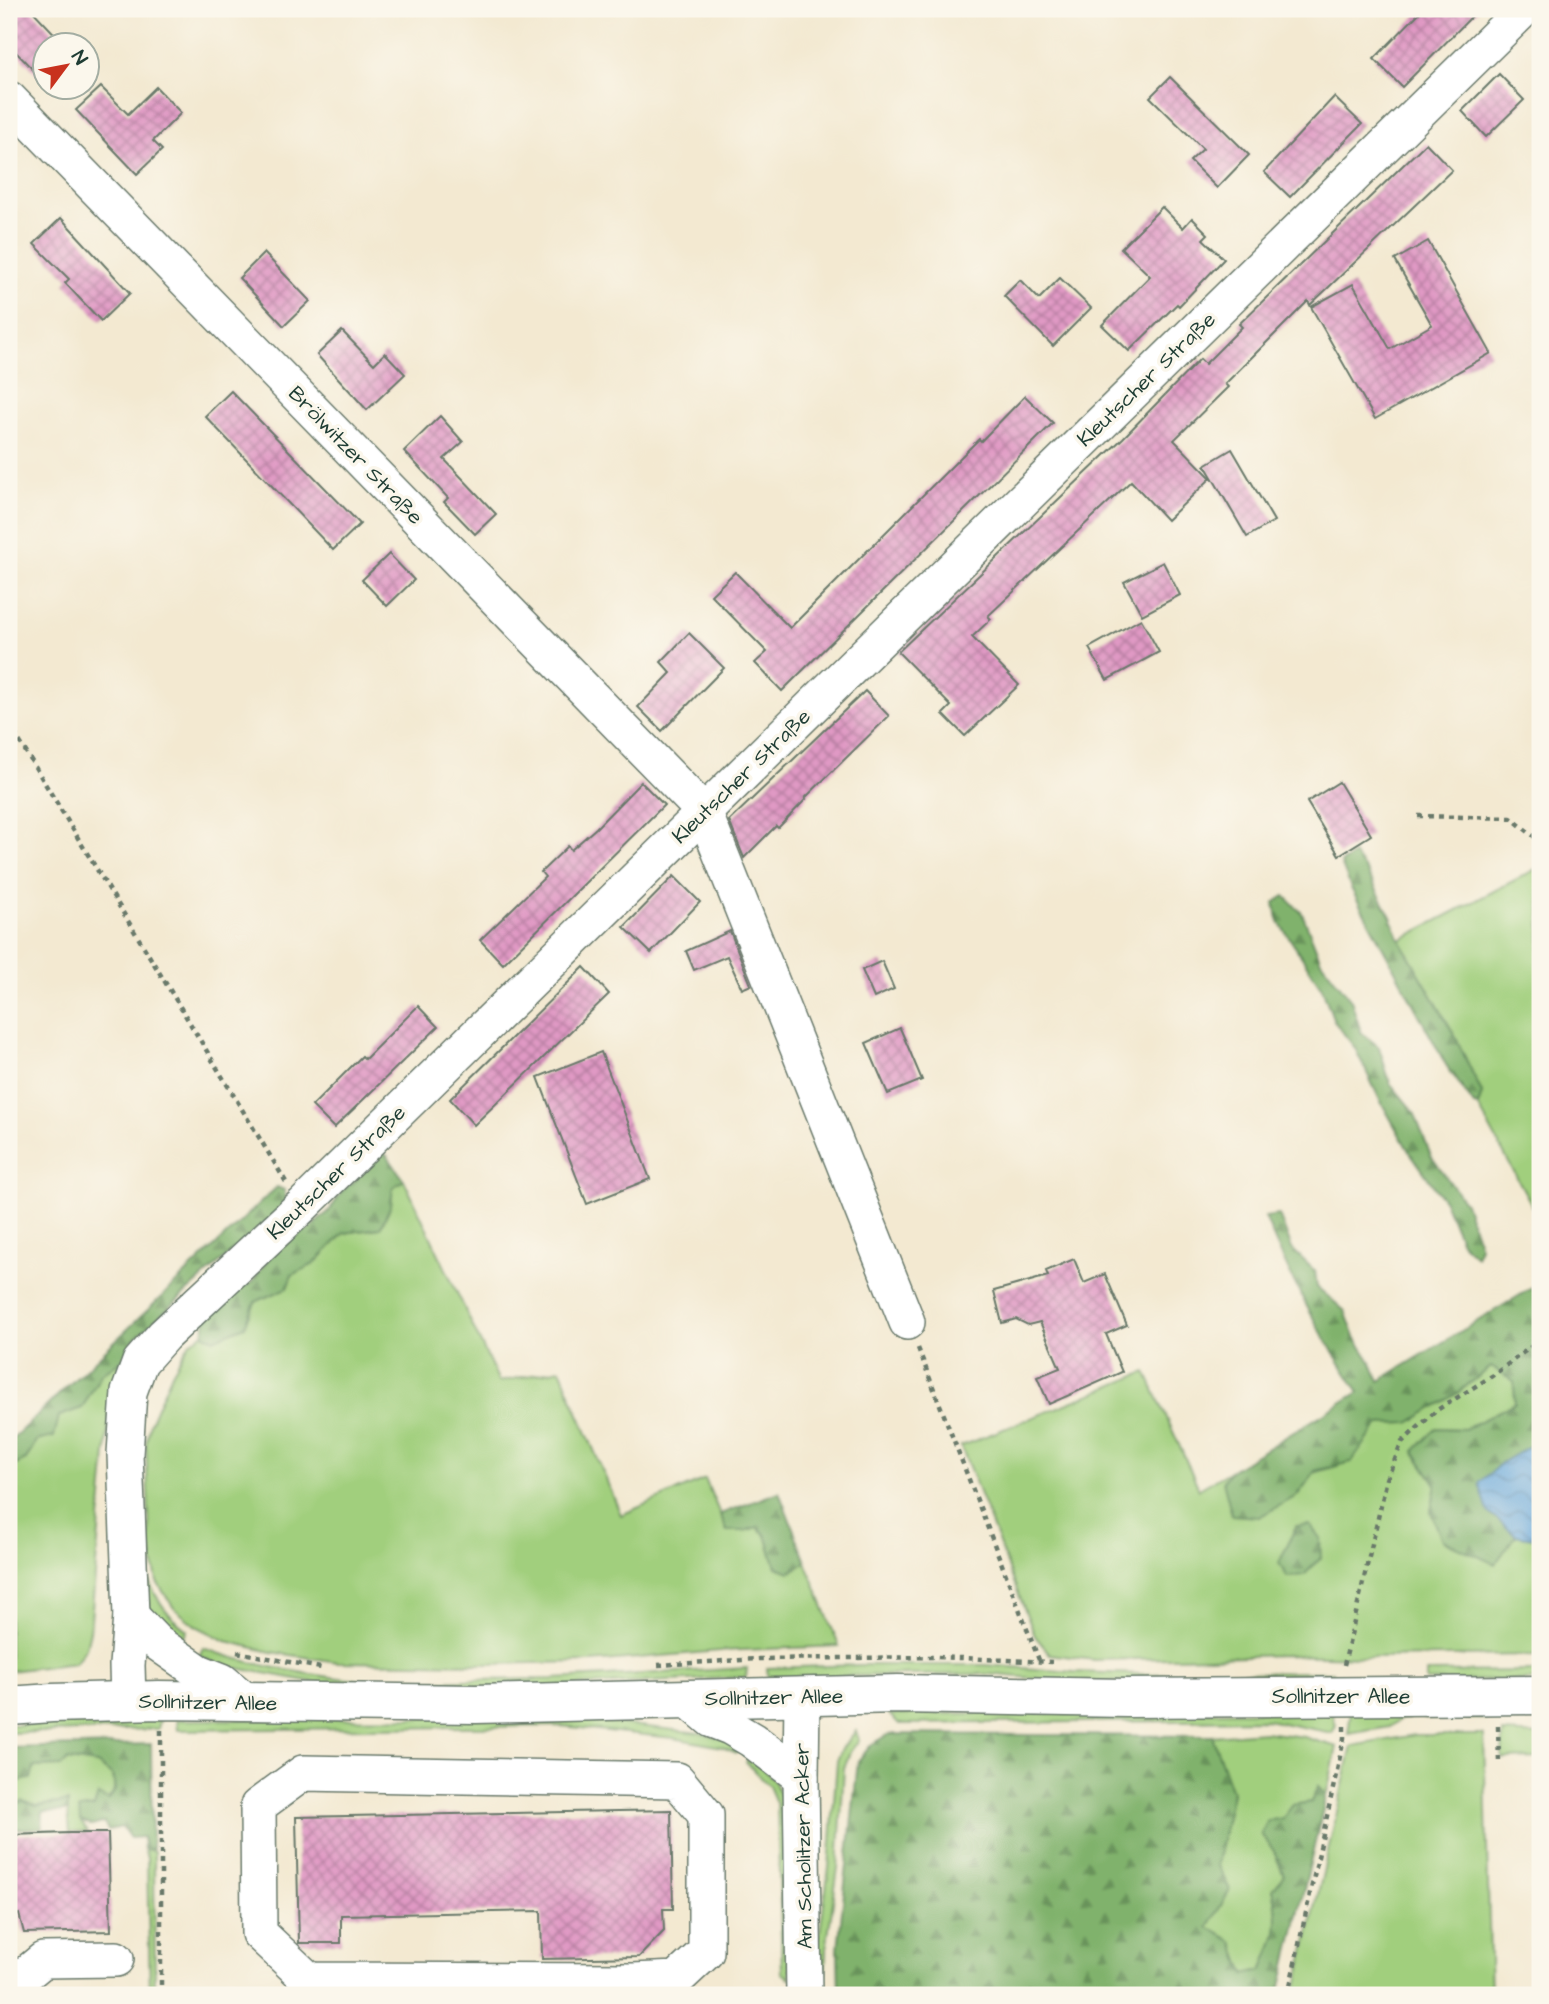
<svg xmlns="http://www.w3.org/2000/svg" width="1549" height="2004" viewBox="0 0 1549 2004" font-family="'Architects Daughter',sans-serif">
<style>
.grass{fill:#a1cf7d;stroke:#608658;stroke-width:2}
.forest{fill:url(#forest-firs);stroke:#507850;stroke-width:2}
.water{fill:url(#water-waves);stroke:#437287;stroke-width:2}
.building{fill:url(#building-cross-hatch)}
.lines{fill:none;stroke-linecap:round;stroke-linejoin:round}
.minor-casing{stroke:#69796b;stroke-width:38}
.major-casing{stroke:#69796b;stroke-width:41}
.path{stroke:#69796b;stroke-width:4.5;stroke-dasharray:5 5;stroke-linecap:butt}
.minor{stroke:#fff;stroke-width:35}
.major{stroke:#fff;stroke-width:38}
.labels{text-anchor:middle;stroke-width:7;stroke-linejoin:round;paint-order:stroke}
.street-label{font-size:21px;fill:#1f3d34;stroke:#fbf7ec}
</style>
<defs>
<pattern id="forest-firs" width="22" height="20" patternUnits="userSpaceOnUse" patternTransform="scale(1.75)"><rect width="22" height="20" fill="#80b26c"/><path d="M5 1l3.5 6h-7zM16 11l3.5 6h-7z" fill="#68925a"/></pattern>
<pattern id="water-waves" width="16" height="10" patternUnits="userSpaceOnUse" patternTransform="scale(1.75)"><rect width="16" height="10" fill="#67a7da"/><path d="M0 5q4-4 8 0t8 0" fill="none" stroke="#5489b2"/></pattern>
<pattern id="building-cross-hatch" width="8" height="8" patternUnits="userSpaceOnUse" patternTransform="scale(1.75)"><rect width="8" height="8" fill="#e099c4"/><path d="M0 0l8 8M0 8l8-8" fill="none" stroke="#b57ea0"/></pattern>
</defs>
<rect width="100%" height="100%" fill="#fbf7ec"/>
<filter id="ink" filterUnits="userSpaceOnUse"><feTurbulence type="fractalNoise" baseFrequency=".0143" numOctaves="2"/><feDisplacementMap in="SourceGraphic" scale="14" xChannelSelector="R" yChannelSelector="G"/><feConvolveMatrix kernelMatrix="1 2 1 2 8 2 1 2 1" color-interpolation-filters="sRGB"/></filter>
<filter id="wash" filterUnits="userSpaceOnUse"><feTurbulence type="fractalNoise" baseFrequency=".00686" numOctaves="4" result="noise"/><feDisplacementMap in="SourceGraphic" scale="28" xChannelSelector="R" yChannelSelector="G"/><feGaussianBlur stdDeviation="1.57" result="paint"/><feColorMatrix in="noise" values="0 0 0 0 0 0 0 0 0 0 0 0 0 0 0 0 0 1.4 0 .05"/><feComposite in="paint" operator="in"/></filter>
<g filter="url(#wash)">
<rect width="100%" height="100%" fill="#f3e9d1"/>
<!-- grass -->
<g class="grass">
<polygon points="1540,867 1540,1220 1478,1106 1482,1093 1454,1034 1400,940"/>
<polygon points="404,1180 499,1382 560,1369 621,1515 705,1479 727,1531 744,1531 757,1527 766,1535 776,1567 790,1572 806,1562 839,1646 720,1651 591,1662 481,1664 338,1662 271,1652 226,1641 196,1626 174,1608 157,1582 150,1544 146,1444 150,1423 172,1373 190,1342 203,1334 214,1339 255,1302 287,1288 292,1275 314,1264 344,1233 380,1228 391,1205 393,1187"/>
<polygon points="123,1359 116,1376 111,1398 90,1631 86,1648 75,1663 9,1671 9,1468 26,1460 36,1441 59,1416 82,1408 101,1374"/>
<polygon points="1491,1367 1514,1381 1515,1403 1465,1429 1436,1428 1414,1452 1436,1484 1431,1512 1495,1563 1516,1535 1540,1539 1540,1655 1363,1657 1287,1655 1094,1660 1050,1654 1035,1636 961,1446 1146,1372 1199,1489 1230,1471 1223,1481 1297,1496 1314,1473 1351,1462 1379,1424 1409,1423 1456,1394"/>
<path d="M 147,1578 C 157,1599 167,1616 187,1630 L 179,1645 C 160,1629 137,1604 147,1578 Z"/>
<path d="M 203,1648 C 252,1666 318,1677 370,1681 L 553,1679 L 747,1668 L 746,1677 L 553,1687 L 345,1688 L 220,1665 L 199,1656 Z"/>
<polygon points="860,1665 985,1665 1074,1672 1141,1674 1333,1672 1335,1681 1078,1682 986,1674 768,1677 767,1668"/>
<polygon points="1540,1671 1540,1680 1426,1681 1426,1672"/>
<polygon points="1409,1710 1408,1719 1400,1719 1390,1727 1348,1734 1351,1711"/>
<polygon points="1426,1710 1540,1710 1540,1719 1425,1719"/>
<polygon points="1332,1711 1336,1726 1332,1733 1267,1720 898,1724 889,1714"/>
<polygon points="561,1717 700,1733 723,1739 742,1747 737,1753 722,1747 673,1738 561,1726 178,1730 177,1720"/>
<polygon points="160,1720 158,1729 9,1733 9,1725"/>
<polygon points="856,1731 859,1740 850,1752 844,1768 838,1868 826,1950 825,1974 817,1974 817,1953 829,1868 837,1761 842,1748"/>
<path d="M 1264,1732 L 1304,1737 L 1337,1747 L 1326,1796 L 1318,1786 L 1311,1802 L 1293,1805 L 1282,1819 L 1261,1834 L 1274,1851 L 1284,1875 L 1273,1889 C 1281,1925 1278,1937 1262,1970 L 1245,1974 L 1233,1942 L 1208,1927 L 1230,1890 L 1217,1865 L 1232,1792 L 1212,1736 Z"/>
<polygon points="1503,1733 1540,1735 1540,1758 1502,1759"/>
<polygon points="1415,1735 1484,1735 1491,1995 1295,1995 1352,1746"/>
<polygon points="751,1755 775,1782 783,1803 787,1832 790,1978 782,1973 777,1805 769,1786 746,1762"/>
<path d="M 68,1760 L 97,1764 L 113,1776 C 117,1800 110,1796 93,1808 C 88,1811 84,1817 80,1821 L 88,1832 L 70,1833 L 67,1802 L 36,1806 L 23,1801 L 13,1805 L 9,1800 L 9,1774 L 20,1781 L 33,1767 L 61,1766 Z"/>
<polygon points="144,1849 154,1851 155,1995 150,1995 147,1858"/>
</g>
<!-- forest -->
<g class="forest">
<polygon points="1354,855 1367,872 1391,917 1400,940 1454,1034 1482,1093 1478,1106 1474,1105 1446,1065 1351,888 1341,863"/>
<polygon points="1285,896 1302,913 1321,961 1351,1000 1361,1032 1379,1047 1390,1083 1414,1112 1431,1156 1465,1203 1480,1247 1476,1256 1461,1242 1444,1201 1407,1148 1380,1100 1355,1048 1334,1021 1322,988 1279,922 1274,903"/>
<polygon points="378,1148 388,1157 404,1180 393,1187 391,1205 380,1228 344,1233 314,1264 292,1275 287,1288 255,1302 245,1326 214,1339 203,1334 207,1314 228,1293 252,1283 269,1258 289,1239 308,1230 330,1210 342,1191 358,1178 358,1162"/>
<polygon points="277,1187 284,1190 287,1203 133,1340 123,1359 101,1374 82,1408 59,1416 54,1437 36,1441 26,1460 9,1468 9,1442"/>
<path d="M 1279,1215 L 1292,1249 L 1315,1271 L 1317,1287 L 1345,1311 L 1355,1337 L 1372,1363 L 1379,1381 L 1540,1283 L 1540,1440 L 1501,1463 L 1488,1512 L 1516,1535 L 1495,1564 L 1442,1540 L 1431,1512 L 1436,1484 L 1414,1451 L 1436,1428 L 1465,1429 L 1515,1403 L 1514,1381 L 1491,1367 L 1456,1394 L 1409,1423 L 1379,1424 L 1351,1462 L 1315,1471 L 1297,1496 L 1259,1517 L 1232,1515 L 1223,1481 L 1230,1471 L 1359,1392 C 1322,1338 1290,1279 1265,1217 Z"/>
<polygon points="779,1492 806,1562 790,1572 776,1567 766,1535 757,1527 744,1531 727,1531 720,1514"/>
<polygon points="1310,1525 1320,1538 1321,1558 1304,1575 1287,1577 1279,1563 1296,1526"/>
<path d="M 890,1734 L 1212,1736 L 1232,1792 L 1217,1864 L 1230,1890 L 1208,1927 L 1233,1942 L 1245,1974 L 1262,1970 C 1277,1938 1281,1924 1273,1889 L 1284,1875 L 1274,1851 L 1261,1834 L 1268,1820 L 1282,1819 L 1293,1805 L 1311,1802 L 1318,1786 L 1326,1796 L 1279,1995 L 839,1995 L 838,1949 L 858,1761 L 871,1745 Z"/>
<polygon points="151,1744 152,1849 144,1849 143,1837 130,1838 122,1827 108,1830 104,1822 93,1826 80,1821 79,1809 94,1807 98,1795 109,1800 115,1790 113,1776 97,1764 68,1760 61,1766 34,1767 31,1779 20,1781 9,1774 9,1748"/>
<polygon points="9,1800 13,1805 23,1801 36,1806 68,1802 68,1811 43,1812 42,1828 11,1829 9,1828"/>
</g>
<!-- water -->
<polygon class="water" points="1540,1440 1540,1539 1516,1535 1488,1512 1479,1483 1501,1463"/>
<g id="blocks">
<!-- building -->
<g class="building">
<polygon points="9,9 31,9 66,46 46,46 46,83 9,45"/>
<polygon points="1423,9 1479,9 1402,87 1374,59"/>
<polygon points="1499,74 1524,100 1486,137 1462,111"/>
<polygon points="1170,77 1249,155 1217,188 1190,161 1203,149 1150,97"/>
<polygon points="101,87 128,114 156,87 181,113 153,141 162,150 137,174 76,110"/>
<polygon points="1334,97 1362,124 1290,197 1264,172"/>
<polygon points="1426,143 1452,170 1310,305 1308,301 1225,384 1228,387 1174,440 1211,478 1167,520 1131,481 988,616 991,619 972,637 1019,685 965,736 943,714 951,706 898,652 1123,438 1200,359 1205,364 1242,327 1239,324"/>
<polygon points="1162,207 1183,228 1192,218 1208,234 1203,239 1224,259 1179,306 1177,304 1129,351 1102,325 1150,276 1121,248"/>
<polygon points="61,218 130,293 101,321 65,283 69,279 34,244"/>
<polygon points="1428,241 1491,353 1375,419 1311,307 1353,284 1390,349 1432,325 1395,260"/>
<polygon points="264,253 310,301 284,326 239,278"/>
<polygon points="1060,278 1091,308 1053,346 1004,296 1020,280 1039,299"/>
<polygon points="342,331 374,364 385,353 405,374 367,410 317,355"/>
<polygon points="231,391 360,524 333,550 205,416"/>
<polygon points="1025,396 1053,423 782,691 755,663 767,652 711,595 735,572 790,628 979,439 981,441"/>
<polygon points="440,416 463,442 444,459 496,514 475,534 444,502 448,498 404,451"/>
<polygon points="1232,449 1274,521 1247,537 1205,465"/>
<polygon points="389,554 414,580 387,606 362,580"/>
<polygon points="1163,562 1180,595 1142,615 1124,582"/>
<polygon points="1141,619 1159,652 1107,680 1089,648"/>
<polygon points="689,633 724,668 662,731 638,707 671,673 661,662"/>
<polygon points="865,691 889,716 805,798 806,799 778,828 776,826 744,858 729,821"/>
<polygon points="641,782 664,805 503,964 480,940 545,877 541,872 568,846 571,850 596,828"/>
<polygon points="1339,782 1371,835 1339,855 1307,802"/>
<polygon points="674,876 700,902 651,953 624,927"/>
<polygon points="730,931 751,985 742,989 727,956 694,970 686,951"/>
<polygon points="882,961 894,989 874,998 862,970"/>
<polygon points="584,967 609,994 474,1125 450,1099"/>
<polygon points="418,1006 438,1027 334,1128 312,1106 362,1056 365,1059"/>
<polygon points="900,1028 922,1080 888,1094 866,1043"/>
<polygon points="601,1052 650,1179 587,1204 538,1077"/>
<polygon points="1074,1259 1084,1283 1105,1274 1127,1325 1106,1334 1122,1372 1049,1404 1037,1377 1060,1368 1040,1322 1028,1325 1016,1319 1002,1323 994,1291 1048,1276 1046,1271"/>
<polygon points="671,1810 673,1909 663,1909 664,1931 639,1957 542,1959 541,1911 341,1915 341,1943 299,1943 296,1817"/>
<polygon points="70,1833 108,1833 111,1931 24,1933 19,1914 9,1917 9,1835"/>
</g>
</g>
</g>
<g filter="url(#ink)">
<use href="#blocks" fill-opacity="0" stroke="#69796b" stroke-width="2"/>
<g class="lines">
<defs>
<g id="minor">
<polyline points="9,99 704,812 907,1322"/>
<polyline points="131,1616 156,1642 199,1672 222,1681 246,1701"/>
<polyline points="802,1696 801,1777 804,1995"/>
<polyline points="687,1699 712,1720 730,1727 752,1740 801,1777"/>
<polyline points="128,1701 127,1665 131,1616 125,1454 129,1392 140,1362 164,1335 303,1205 1524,9"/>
<polygon points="303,1773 677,1780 706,1815 706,1952 677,1979 633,1981 309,1980 259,1933 258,1806"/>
<polyline points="9,1988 43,1960 116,1959"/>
</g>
<polyline id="major" points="9,1706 52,1703 159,1700 476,1704 898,1694 1127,1698 1540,1695"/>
</defs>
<!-- minor casing -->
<use href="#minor" class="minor-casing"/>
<!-- major casing -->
<use href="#major" class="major-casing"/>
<!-- path -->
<g class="path">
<polyline points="9,724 286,1182"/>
<polyline points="1418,816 1511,818 1540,841"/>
<polyline points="918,1348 1039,1660"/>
<polyline points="237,1652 321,1668"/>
<polyline points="658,1665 758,1659 937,1657 1052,1662"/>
<polyline points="1344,1665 1387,1479 1402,1442 1437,1410 1492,1376 1540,1340"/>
<polyline points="1498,1726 1499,1763"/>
<polyline points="161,1730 161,1995"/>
<polyline points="1288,1995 1344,1738 1344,1726"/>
</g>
<!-- minor -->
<use href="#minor" class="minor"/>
<!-- major -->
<use href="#major" class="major"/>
</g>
</g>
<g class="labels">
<!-- street labels -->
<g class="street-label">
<text transform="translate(1146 379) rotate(-44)" y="7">Kleutscher Straße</text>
<text transform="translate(356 455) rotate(46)" y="7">Brölwitzer Straße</text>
<text transform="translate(741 776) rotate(-44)" y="7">Kleutscher Straße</text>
<text transform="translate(336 1172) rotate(-44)" y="7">Kleutscher Straße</text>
<text x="1341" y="1703">Sollnitzer Allee</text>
<text transform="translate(774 1697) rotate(-1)" y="7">Sollnitzer Allee</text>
<text transform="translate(208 1702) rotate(1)" y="7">Sollnitzer Allee</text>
<text transform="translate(803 1846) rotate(-91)" y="7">Am Scholitzer Acker</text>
</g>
</g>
<!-- margin -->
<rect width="1549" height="2004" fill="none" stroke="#fbf7ec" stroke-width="35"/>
<!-- north arrow -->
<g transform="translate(66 66) rotate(58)"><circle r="33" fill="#fbf7ec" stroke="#a3ada2" stroke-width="2"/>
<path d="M0-5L12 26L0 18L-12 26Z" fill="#c8321e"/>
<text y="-10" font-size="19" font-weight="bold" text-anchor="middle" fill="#1f3d34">N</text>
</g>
</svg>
